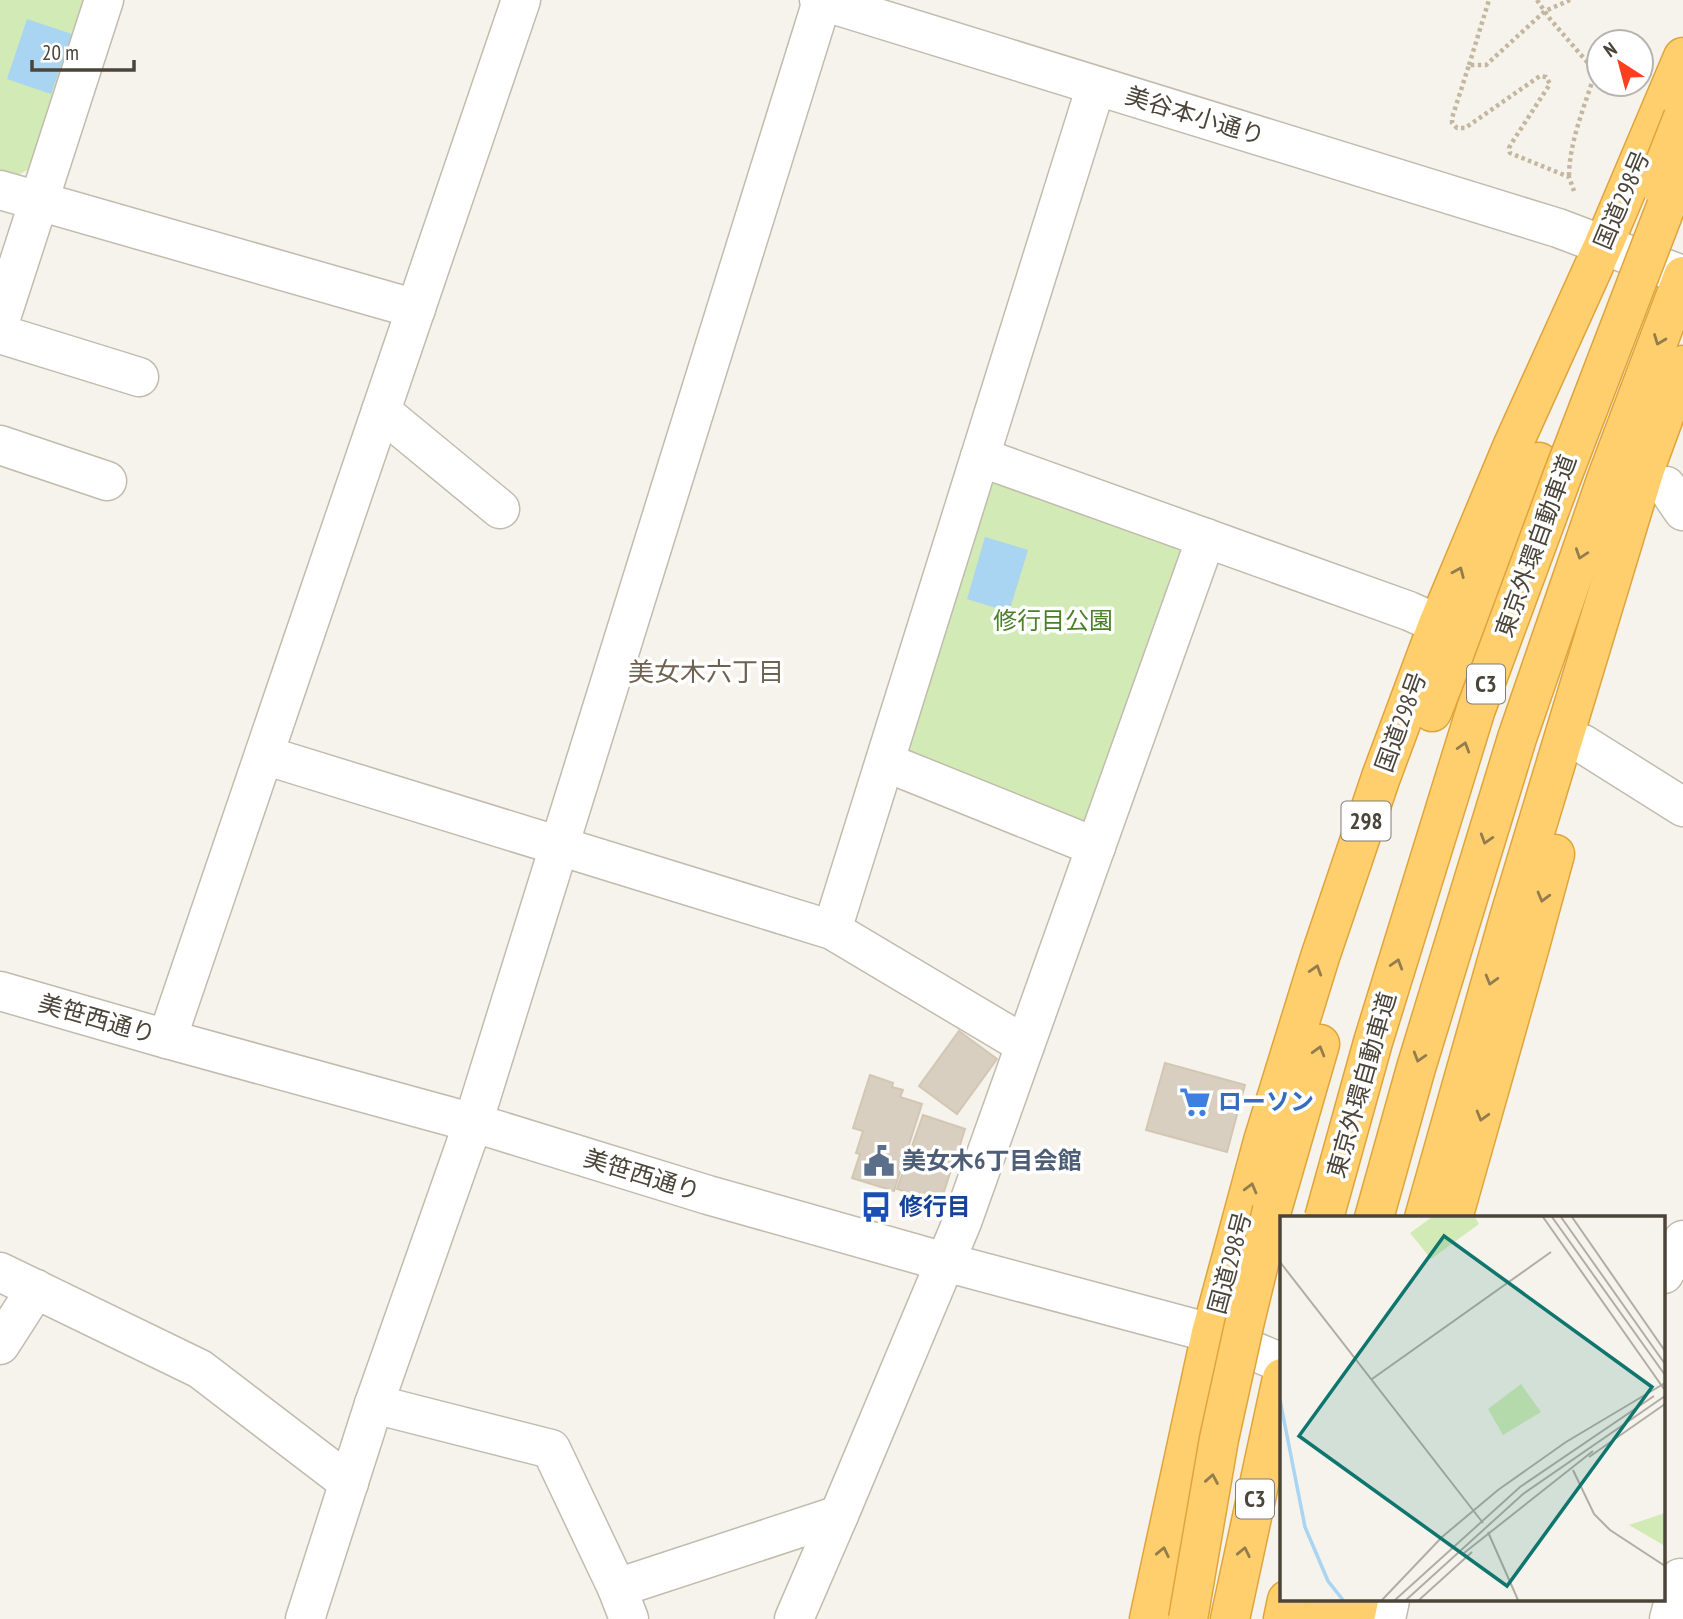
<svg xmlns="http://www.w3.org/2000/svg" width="1683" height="1619" viewBox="0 0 1683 1619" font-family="'PT Sans Narrow','Noto Sans JP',sans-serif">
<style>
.green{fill:#d2eab5}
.water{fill:#a9d4f2}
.building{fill:#d8cfc1;stroke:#d3c7b4;stroke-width:2}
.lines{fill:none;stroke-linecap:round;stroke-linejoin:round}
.minor-casing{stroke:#c2bbae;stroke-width:41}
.highway-casing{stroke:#e0a43c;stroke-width:41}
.path{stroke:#c4b79f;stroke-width:4.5;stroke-dasharray:3.5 3.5;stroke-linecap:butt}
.minor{stroke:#fff;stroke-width:38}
.highway{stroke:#ffcf6e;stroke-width:38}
.highway-bridge-casing{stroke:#e0a43c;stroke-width:41;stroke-linecap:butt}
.highway-bridge{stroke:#ffcf6e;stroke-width:38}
.oneway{stroke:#937c4e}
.labels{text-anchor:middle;stroke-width:7;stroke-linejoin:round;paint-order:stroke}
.shield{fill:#fff;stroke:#817c74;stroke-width:2}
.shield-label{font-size:23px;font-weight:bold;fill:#4b4439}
.street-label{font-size:24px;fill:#4b4439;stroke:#fff}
.park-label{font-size:24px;fill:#4a7f2a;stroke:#fff}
.shop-label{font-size:24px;font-weight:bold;fill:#366cbe;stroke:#fff;text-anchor:start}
.service-label{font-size:24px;font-weight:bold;fill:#4e5e75;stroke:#fff;text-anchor:start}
.transit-label{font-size:24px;font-weight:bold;fill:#164399;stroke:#fff;text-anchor:start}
.neighbourhood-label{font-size:26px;fill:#6e6250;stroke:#fff}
.inset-river{fill:none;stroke:#a9d4f2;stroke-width:3.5}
.inset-road{fill:none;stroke:#b2ada4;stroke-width:2}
.view{fill:#0f766e;fill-opacity:0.15;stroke:#0f766e;stroke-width:3.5}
.inset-edge{fill:none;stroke:#4b4439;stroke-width:3.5}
</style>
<rect width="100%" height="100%" fill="#f6f3ec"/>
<!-- green -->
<g class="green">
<polygon points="0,0 86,0 33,167 18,175 0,170"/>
<polygon points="999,481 1181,546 1190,560 1089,825 902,750 983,490"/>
</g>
<!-- water -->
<g class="water">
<polygon points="27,19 72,34 51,94 7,79"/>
<polygon points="985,537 1028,550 1009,612 967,599"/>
</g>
<!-- building -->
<g class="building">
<polygon points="959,1031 997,1059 957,1114 919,1086"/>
<polygon points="1165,1063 1245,1085 1227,1152 1146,1130"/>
<polygon points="870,1075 893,1083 892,1087 903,1090 900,1097 922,1104 894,1191 852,1178 860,1154 856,1153 863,1131 853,1128"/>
<polygon points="923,1115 965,1129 954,1164 911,1149"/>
<polygon points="909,1155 951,1170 940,1204 897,1189"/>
</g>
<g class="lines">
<defs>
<g id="minor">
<polyline points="819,0 1558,228 1677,273"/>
<polyline points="0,190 416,309"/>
<polyline points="0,321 104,0"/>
<polyline points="0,334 139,377"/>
<polyline points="381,411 500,509"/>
<polyline points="0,445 107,481"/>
<polyline points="980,457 1409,611 1438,624"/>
<polyline points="1666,486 1683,511"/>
<polyline points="1583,744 1683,807"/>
<polyline points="264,755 832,930 1025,1045"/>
<polyline points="885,762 1096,847"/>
<polyline points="832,930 1096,86"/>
<polyline points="0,991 167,1039 481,1125 708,1195 945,1262 1211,1333 1282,1363"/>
<polyline points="167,1039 521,0"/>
<polyline points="0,1272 200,1369 349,1483"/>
<polyline points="1664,1274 1683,1240"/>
<polyline points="0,1345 36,1289"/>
<polyline points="374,1404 551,1449 617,1588 839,1515"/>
<polyline points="617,1588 629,1619"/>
<polyline points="305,1619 374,1404 473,1123 822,1"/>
<polyline points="794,1619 839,1515 962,1222 1206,538"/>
<polyline points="1386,1619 1390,1600"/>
<polyline points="1669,1619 1680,1578"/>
</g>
<g id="highway">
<polyline points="1432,712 1485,583 1539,462"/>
<polyline points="1272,1210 1320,1044"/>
<polyline points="1374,1218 1416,1068 1517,738 1606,480 1683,276"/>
<polyline points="1424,1218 1509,918 1645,469 1683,365"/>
<polyline points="1453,1218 1530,946 1555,854"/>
<polyline points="1149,1619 1211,1333 1263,1141 1320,957 1381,777 1438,624 1512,447 1603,246 1683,57"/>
<polyline points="1230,1619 1282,1378"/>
<polyline points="1283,1619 1287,1600"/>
<polyline points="1321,1619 1326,1600"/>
<polyline points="1355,1619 1359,1600"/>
</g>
</defs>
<!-- minor casing -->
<use href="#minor" class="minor-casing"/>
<!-- highway casing -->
<use href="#highway" class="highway-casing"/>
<!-- path -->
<g class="path">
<path d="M 1537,0 L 1550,19 L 1594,70 L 1594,76 C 1584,108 1569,143 1569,177"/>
<polyline points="1570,0 1545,11 1486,65 1469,65 1452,118 1452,123 1457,128 1465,128 1540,76 1546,77 1550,84 1511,144 1509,148 1510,153 1569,177 1574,191"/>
<polyline points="1469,65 1489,0"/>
</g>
<!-- minor -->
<use href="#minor" class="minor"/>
<!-- highway -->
<use href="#highway" class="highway"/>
<defs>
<g id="highway-bridge">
<polyline points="1657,183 1683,117"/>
<polyline points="1324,1218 1373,1042 1476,709 1562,477 1683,162"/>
<polyline points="1188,1619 1219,1439 1245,1321 1272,1210"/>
</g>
</defs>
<!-- highway-bridge casing -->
<use href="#highway-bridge" class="highway-bridge-casing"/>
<!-- highway-bridge -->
<use href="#highway-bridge" class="highway-bridge"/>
</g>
<!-- one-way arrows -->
<defs><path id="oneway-chevron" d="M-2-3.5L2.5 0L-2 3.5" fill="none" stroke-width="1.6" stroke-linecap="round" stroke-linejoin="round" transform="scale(1.75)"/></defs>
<g class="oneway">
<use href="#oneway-chevron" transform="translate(1659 340) rotate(111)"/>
<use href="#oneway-chevron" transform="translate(1581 554) rotate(109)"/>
<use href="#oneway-chevron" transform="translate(1459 572) rotate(-67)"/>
<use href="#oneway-chevron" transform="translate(1464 747) rotate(-73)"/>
<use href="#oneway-chevron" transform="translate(1486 839) rotate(107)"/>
<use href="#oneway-chevron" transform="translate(1543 897) rotate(105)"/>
<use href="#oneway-chevron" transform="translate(1397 964) rotate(-73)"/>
<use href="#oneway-chevron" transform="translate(1316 970) rotate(-73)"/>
<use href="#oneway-chevron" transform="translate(1491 980) rotate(106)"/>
<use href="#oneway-chevron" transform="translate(1319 1051) rotate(-74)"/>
<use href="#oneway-chevron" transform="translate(1419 1057) rotate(107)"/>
<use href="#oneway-chevron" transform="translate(1482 1116) rotate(106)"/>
<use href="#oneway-chevron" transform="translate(1251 1188) rotate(-75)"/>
<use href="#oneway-chevron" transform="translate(1212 1479) rotate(-80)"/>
<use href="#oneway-chevron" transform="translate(1163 1552) rotate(-78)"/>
<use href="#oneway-chevron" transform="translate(1244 1552) rotate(-78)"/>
</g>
<!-- icons -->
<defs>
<symbol id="supermarket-bare" viewBox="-9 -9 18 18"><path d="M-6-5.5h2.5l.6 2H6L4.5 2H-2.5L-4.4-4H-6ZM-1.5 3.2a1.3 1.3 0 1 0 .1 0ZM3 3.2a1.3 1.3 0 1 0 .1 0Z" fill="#3f7fe0" stroke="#fff" stroke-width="2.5" paint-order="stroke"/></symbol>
<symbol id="civic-bare" viewBox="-9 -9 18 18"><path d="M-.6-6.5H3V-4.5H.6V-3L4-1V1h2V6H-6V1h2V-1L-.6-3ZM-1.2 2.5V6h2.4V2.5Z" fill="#5c6f8a" stroke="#fff" stroke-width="2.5" paint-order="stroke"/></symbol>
<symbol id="bus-bare" viewBox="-9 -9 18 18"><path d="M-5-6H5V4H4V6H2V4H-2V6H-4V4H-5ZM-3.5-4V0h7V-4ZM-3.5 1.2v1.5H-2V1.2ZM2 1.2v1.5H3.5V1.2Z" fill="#1a4fb4" stroke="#fff" stroke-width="2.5" paint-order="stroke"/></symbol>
</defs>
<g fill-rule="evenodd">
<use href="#supermarket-bare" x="1173" y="1080" width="44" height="44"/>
<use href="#civic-bare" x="857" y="1139" width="44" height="44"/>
<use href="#bus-bare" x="854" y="1185" width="44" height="44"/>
</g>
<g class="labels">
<!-- shield labels -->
<g class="shield">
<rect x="1467" y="664.5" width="38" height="39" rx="5"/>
<rect x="1341.5" y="801.5" width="49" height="39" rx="5"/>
<rect x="1236" y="1479.5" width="38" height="39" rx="5"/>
</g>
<g class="shield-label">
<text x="1486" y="692">C3</text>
<text x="1366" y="829">298</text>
<text x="1255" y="1507">C3</text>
</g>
<!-- street labels -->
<g class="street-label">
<text transform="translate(1195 116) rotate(17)" y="8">美谷本小通り</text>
<text transform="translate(1622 200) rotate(-67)" y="8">国道298号</text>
<text transform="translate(1536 546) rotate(-70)" y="8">東京外環自動車道</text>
<text transform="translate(1401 722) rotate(-70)" y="8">国道298号</text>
<text transform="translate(97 1019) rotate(16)" y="8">美笹西通り</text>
<text transform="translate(1362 1085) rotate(-74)" y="8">東京外環自動車道</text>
<text transform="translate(642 1175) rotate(17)" y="8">美笹西通り</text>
<text transform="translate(1230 1263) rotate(-75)" y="8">国道298号</text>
</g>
<!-- park labels -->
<g class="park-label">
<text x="1053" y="629">修行目公園</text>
</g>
<!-- shop labels -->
<g class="shop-label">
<text x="1218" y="1110">ローソン</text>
</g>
<!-- service labels -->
<g class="service-label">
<text x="902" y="1169">美女木6丁目会館</text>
</g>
<!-- transit labels -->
<g class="transit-label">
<text x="899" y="1215">修行目</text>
</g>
<!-- neighbourhood labels -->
<g class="neighbourhood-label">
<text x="706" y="681">美女木六丁目</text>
</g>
</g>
<!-- overview -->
<g transform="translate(1280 1216)">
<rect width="385" height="385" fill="#f6f3ec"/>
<path d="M 152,1 L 195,1 L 199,8 L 151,43 L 130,17 ZM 241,168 L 261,196 L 223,219 L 208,193 ZM 385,297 L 385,330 L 349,309 Z" fill="#d2eab5"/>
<path class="inset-river" d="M 0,184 L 25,311 L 48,365 L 63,384"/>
<path class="inset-road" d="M 263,1 L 384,173M 272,1 L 385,159M 281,1 L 385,148M 292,1 L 385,135M 0,46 L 203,307M 92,163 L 271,36M 309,241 L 385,188M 293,254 L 314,298 L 330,314 L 385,350M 208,316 L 238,384M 184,337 L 313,235M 102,384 L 162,321 L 218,274 L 286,226 L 385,167M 115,384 L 240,271 L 374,180M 126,384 L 243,278 L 385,180M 139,384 L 192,336"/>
<path class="view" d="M 164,20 L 372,171 L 227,370 L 19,220 Z"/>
<rect width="385" height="385" class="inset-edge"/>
</g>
<!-- north arrow -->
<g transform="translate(1620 63) rotate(324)"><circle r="33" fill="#ffffff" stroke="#b7b4b0" stroke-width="2"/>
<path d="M0-5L12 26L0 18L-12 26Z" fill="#fc3f1d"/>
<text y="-10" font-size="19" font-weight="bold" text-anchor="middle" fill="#4b4439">N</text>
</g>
<!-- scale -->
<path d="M32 60v10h102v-10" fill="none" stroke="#4b4439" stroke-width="3.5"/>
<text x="42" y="60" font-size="21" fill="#4b4439" stroke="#ffffff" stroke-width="5" paint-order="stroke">20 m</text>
</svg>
